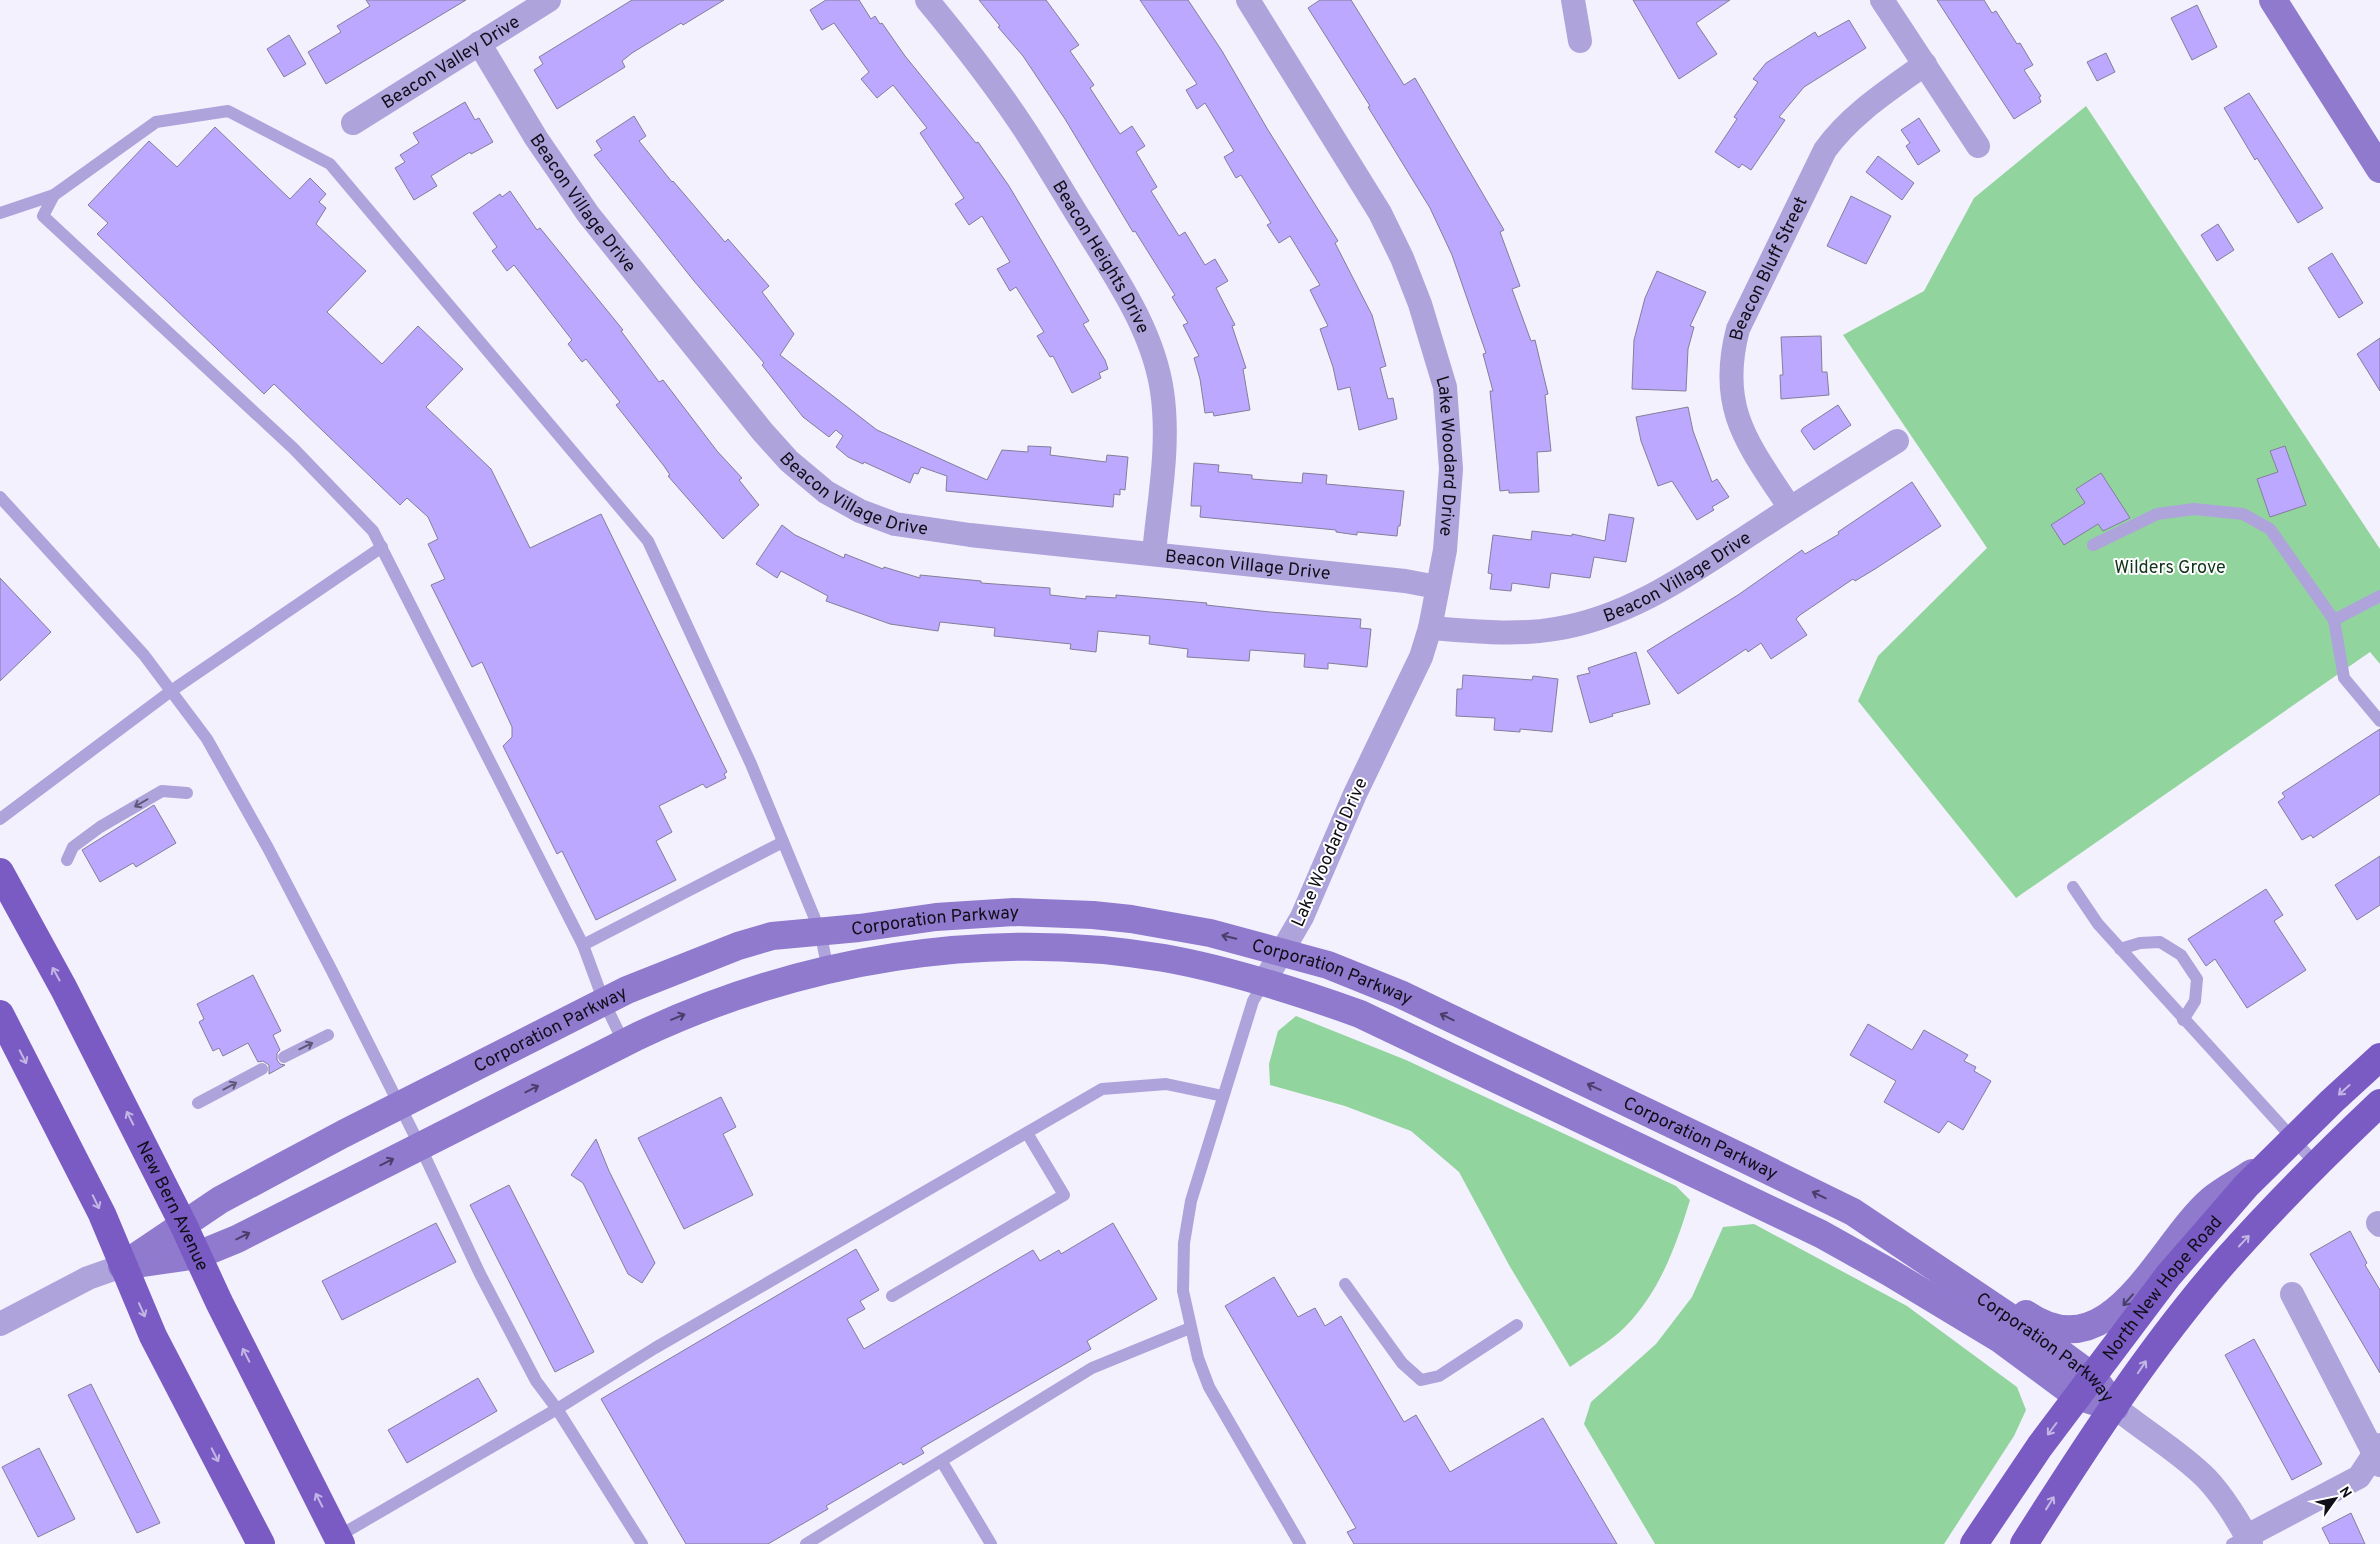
<svg xmlns="http://www.w3.org/2000/svg" width="2380" height="1544" viewBox="0 0 2380 1544" font-family="Overpass,sans-serif">
<style>
.green{fill:#92d49e}
.building{fill:#bca8ff;stroke:#847e9a}
.lines{fill:none;stroke-linecap:round;stroke-linejoin:round}
.lane{stroke:#afa3dc;stroke-width:12}
.street{stroke:#afa3dc;stroke-width:24}
.secondary{stroke:#8f7ace;stroke-width:28}
.primary{stroke:#795bc3;stroke-width:28}
.oneway{stroke:#60587a}
.oneway2{stroke:#493f6a}
.oneway3{stroke:#c3b5e4}
.labels{text-anchor:middle;stroke-width:4;stroke-linejoin:round;paint-order:stroke}
.street-label{font-size:18px;fill:#100e18;stroke:#fff}
.park-label{font-size:18px;fill:#12341a;stroke:#fff}
</style>
<rect width="100%" height="100%" fill="#f3f1fd"/>
<!-- green -->
<g class="green">
<polygon points="2086,106 2380,549 2380,664 2370,652 2016,898 1858,701 1878,656 1987,548 1843,335 1924,291 1974,198"/>
<path d="M 1296,1016 L 1406,1060 L 1676,1186 L 1690,1200 C 1676,1246 1660,1291 1626,1326 C 1611,1342 1588,1354 1570,1367 L 1509,1265 L 1459,1172 L 1411,1131 L 1345,1106 L 1270,1085 L 1269,1064 L 1278,1031 Z"/>
<polygon points="1754,1224 1907,1306 2017,1387 2026,1410 2014,1436 1944,1544 1655,1544 1584,1424 1591,1402 1656,1344 1692,1297 1723,1227"/>
</g>
<!-- building -->
<g class="building">
<polygon points="366,0 466,0 326,84 308,52 341,32 337,26 370,6"/>
<polygon points="632,0 724,0 683,25 681,23 632,53 622,61 625,67 557,109 534,70 543,64 539,57"/>
<polygon points="826,0 859,0 871,19 875,16 880,24 882,23 905,56 976,143 978,142 1009,186 1089,321 1083,324 1105,360 1108,369 1099,373 1101,378 1072,393 1053,356 1050,357 1037,336 1044,332 1016,287 1010,291 997,269 1010,262 982,216 969,225 955,204 964,198 920,133 927,128 893,85 877,98 861,79 869,72 834,23 822,30 810,10"/>
<polygon points="979,0 1046,0 1079,45 1070,51 1094,85 1090,88 1120,134 1132,126 1145,146 1136,152 1157,187 1151,191 1179,236 1185,232 1205,265 1215,259 1228,281 1216,288 1235,325 1232,326 1246,368 1243,369 1250,410 1214,416 1213,412 1205,413 1200,379 1194,358 1199,356 1183,325 1188,323 1172,297 1175,295 1135,231 1133,232 1065,119 1023,56 998,27 1000,26"/>
<polygon points="1140,0 1188,0 1222,51 1268,130 1338,241 1335,243 1372,315 1386,366 1380,368 1388,399 1393,398 1397,419 1359,430 1350,387 1338,390 1333,367 1320,329 1328,326 1310,290 1320,285 1290,236 1279,243 1267,225 1271,223 1241,175 1236,178 1224,157 1234,151 1205,103 1197,109 1186,90 1197,84"/>
<polygon points="1320,0 1351,0 1404,85 1415,78 1504,230 1500,232 1520,286 1512,289 1531,341 1535,340 1548,394 1545,395 1551,451 1537,452 1539,492 1509,493 1509,490 1500,491 1490,391 1493,391 1483,354 1486,353 1452,255 1430,208 1368,107 1370,106 1308,8"/>
<polygon points="1633,0 1730,0 1696,23 1717,54 1679,79"/>
<polygon points="1937,0 1984,0 1992,13 1996,11 2017,44 2020,43 2033,65 2024,70 2041,96 2039,97 2041,102 2014,119"/>
<polygon points="2197,5 2217,47 2192,60 2171,18"/>
<polygon points="1849,20 1866,48 1804,87 1779,117 1785,120 1751,170 1742,164 1739,168 1715,152 1737,119 1734,117 1758,82 1753,79 1766,63 1815,32 1818,37"/>
<polygon points="289,35 306,64 284,77 267,49"/>
<polygon points="2106,53 2115,72 2097,81 2087,62"/>
<polygon points="2249,93 2323,208 2298,223 2257,158 2255,160 2224,108"/>
<polygon points="465,102 475,120 479,118 493,142 471,154 470,152 431,176 437,186 414,200 395,168 405,162 400,155 419,143 413,133"/>
<polygon points="634,116 646,136 639,141 672,182 673,181 725,242 728,239 769,286 762,292 794,334 780,355 877,430 987,480 1002,450 1028,452 1028,446 1051,447 1050,455 1106,462 1107,455 1128,457 1125,490 1120,489 1120,495 1114,494 1113,507 946,491 947,476 921,467 918,474 914,473 910,483 864,462 863,464 848,457 836,447 843,436 836,430 829,437 803,417 762,365 764,363 694,281 594,155 602,150 596,141"/>
<polygon points="1919,118 1940,151 1918,165 1906,146 1910,143 1901,130"/>
<polygon points="215,127 290,199 310,178 326,194 319,202 326,208 316,224 366,271 327,312 382,364 418,326 463,369 426,407 491,469 530,548 601,514 727,772 724,774 726,778 706,788 703,784 659,806 672,832 656,841 676,880 596,920 562,851 557,854 503,746 512,737 512,727 482,662 472,667 431,585 445,579 428,544 438,539 428,517 407,498 400,505 274,384 264,394 97,234 108,223 88,205 149,141 177,167"/>
<polygon points="1878,156 1914,183 1902,200 1866,172"/>
<polygon points="510,191 537,230 540,228 623,330 621,331 659,382 663,380 717,451 742,478 739,480 759,505 723,539 668,476 670,475 664,466 616,405 620,402 586,359 582,362 568,344 572,340 514,265 507,271 492,251 497,247 473,213 500,194 502,197"/>
<polygon points="1851,196 1891,216 1866,264 1827,246"/>
<polygon points="2218,224 2234,250 2217,261 2201,235"/>
<polygon points="2332,253 2363,303 2339,318 2308,268"/>
<polygon points="1657,271 1706,292 1690,326 1694,327 1688,349 1686,391 1632,389 1634,340 1645,298"/>
<polygon points="1821,336 1822,372 1827,372 1829,395 1781,399 1780,375 1783,375 1781,337"/>
<polygon points="2380,338 2380,391 2357,354"/>
<polygon points="1838,405 1851,425 1814,450 1801,431 1803,428"/>
<polygon points="1688,407 1693,431 1712,482 1717,479 1729,497 1712,507 1714,510 1697,520 1672,481 1658,486 1641,441 1636,417"/>
<polygon points="2285,446 2306,505 2270,517 2257,479 2278,472 2270,451"/>
<polygon points="1194,463 1219,465 1218,472 1252,475 1252,479 1302,483 1303,473 1327,475 1326,484 1404,491 1400,526 1398,526 1397,536 1357,532 1357,535 1336,532 1336,530 1200,517 1201,506 1191,506"/>
<polygon points="2101,473 2130,518 2103,531 2098,524 2064,545 2051,525 2085,503 2076,489"/>
<polygon points="1912,482 1941,526 1875,569 1855,581 1853,579 1800,615 1796,619 1807,635 1771,659 1761,643 1748,652 1746,649 1678,694 1647,651 1738,595 1802,550 1805,554 1839,534 1838,532"/>
<polygon points="1609,514 1634,518 1626,562 1594,557 1590,578 1551,573 1549,588 1512,583 1511,591 1490,589 1492,574 1488,573 1493,535 1531,540 1532,531 1572,536 1572,534 1605,541"/>
<polygon points="782,525 795,535 844,558 845,554 883,569 884,567 920,578 920,575 981,581 981,583 1050,588 1050,595 1086,599 1086,596 1116,598 1116,595 1207,603 1206,605 1270,612 1361,619 1360,628 1371,629 1367,667 1328,663 1328,669 1304,667 1305,654 1250,650 1249,661 1187,657 1188,649 1149,644 1150,636 1098,631 1096,652 1070,649 1071,644 994,636 995,628 940,622 938,631 890,624 826,601 828,596 781,571 777,578 756,564"/>
<polygon points="0,578 51,632 0,681"/>
<polygon points="1636,652 1650,704 1612,714 1613,716 1590,723 1577,676 1590,673 1588,668"/>
<polygon points="1463,675 1532,680 1533,676 1558,679 1552,732 1520,729 1520,732 1494,730 1495,718 1456,716 1457,689 1462,689"/>
<polygon points="2380,729 2380,794 2313,838 2311,835 2302,840 2278,802 2285,797 2282,793"/>
<polygon points="154,805 176,843 136,867 133,863 100,882 82,850"/>
<polygon points="2380,856 2380,905 2357,920 2335,885"/>
<polygon points="2266,889 2283,915 2274,921 2306,970 2247,1008 2215,959 2206,966 2188,939"/>
<polygon points="253,975 281,1031 273,1035 280,1050 277,1053 277,1060 280,1064 285,1065 269,1074 269,1065 263,1061 258,1062 248,1043 223,1056 219,1048 213,1051 199,1022 204,1019 197,1004"/>
<polygon points="1868,1024 1912,1050 1924,1030 1968,1055 1964,1061 1976,1067 1974,1071 1991,1081 1963,1130 1948,1121 1939,1133 1884,1102 1896,1081 1850,1055"/>
<polygon points="721,1097 736,1127 723,1134 753,1195 684,1229 638,1138"/>
<polygon points="596,1139 609,1171 655,1263 642,1283 628,1274 583,1183 571,1175"/>
<polygon points="509,1185 594,1352 555,1372 470,1205"/>
<polygon points="436,1223 456,1262 342,1320 322,1281"/>
<polygon points="1113,1223 1157,1299 1087,1341 1091,1349 921,1448 924,1453 903,1465 901,1462 826,1506 828,1509 768,1544 686,1544 601,1399 856,1249 879,1290 860,1301 865,1309 847,1319 864,1349 1033,1250 1040,1261 1059,1250 1061,1254"/>
<polygon points="2350,1231 2367,1263 2365,1265 2380,1290 2380,1373 2310,1254"/>
<polygon points="1274,1277 1298,1317 1315,1308 1325,1326 1341,1316 1404,1422 1416,1415 1450,1472 1543,1418 1617,1544 1354,1544 1347,1532 1356,1528 1225,1306"/>
<polygon points="2254,1339 2322,1464 2292,1480 2225,1355"/>
<polygon points="478,1378 497,1411 407,1463 388,1430"/>
<polygon points="91,1384 160,1523 137,1533 68,1395"/>
<polygon points="39,1448 75,1519 38,1537 2,1467"/>
<polygon points="2351,1513 2365,1544 2330,1544 2322,1528"/>
</g>
<g class="lines">
<!-- lane -->
<g class="lane">
<polyline points="0,213 54,195"/>
<polyline points="0,497 144,655 207,739 268,848 332,971 420,1146 480,1274 536,1381 557,1409 655,1348 1102,1089 1166,1084 1223,1096"/>
<polyline points="2093,545 2157,514 2194,509 2243,514 2270,529 2334,620"/>
<polyline points="2380,596 2334,620 2344,678 2380,721"/>
<polyline points="0,819 171,691 382,547"/>
<polyline points="67,860 73,847 100,827 162,791 187,793"/>
<polyline points="2073,887 2098,924 2316,1164"/>
<polyline points="583,945 373,531 294,449 43,216 54,195 156,122 228,111 330,164 648,541 751,764 820,931 828,970"/>
<polyline points="2120,949 2140,943 2160,942 2181,955 2197,979 2195,1001 2183,1020"/>
<polyline points="1264,982 1253,1001 1191,1201 1184,1243 1183,1291 1198,1358 1209,1387 1300,1544"/>
<polyline points="624,1043 604,1002 583,945 783,842"/>
<polyline points="284,1057 328,1035"/>
<polyline points="198,1103 262,1069"/>
<polyline points="1345,1284 1402,1363 1421,1380 1439,1376 1517,1325"/>
<polyline points="892,1296 1064,1195 1027,1133"/>
<polyline points="942,1462 991,1544"/>
<polyline points="337,1537 557,1409 642,1544"/>
<polyline points="806,1544 1092,1368 1190,1328"/>
<polyline points="2232,1544 2247,1536"/>
</g>
<!-- street -->
<g class="street">
<path id="s1" d="M 927,0 C 961,41 994,83 1023,127 C 1045,160 1064,194 1085,227 C 1116,278 1153,330 1162,391 C 1170,445 1159,500 1154,553"/>
<path id="s2" d="M 1248,0 L 1380,213 L 1402,258 L 1420,304 L 1445,387 L 1451,469 L 1445,550 L 1430,628 L 1421,657 L 1355,794 L 1302,917 L 1264,982"/>
<polyline points="1573,0 1580,41"/>
<polyline points="1882,0 1978,146"/>
<path id="s3" d="M 479,43 L 536,138 L 588,214 L 762,431 L 789,461 L 826,492 L 860,511 L 895,524 L 970,535 L 1405,581 L 1437,587"/>
<path id="s4" d="M 353,123 L 549,0"/>
<path id="s5" d="M 1790,508 C 1748,444 1717,409 1738,329 L 1825,150 C 1851,114 1889,90 1925,64"/>
<path id="s6" d="M 1430,628 C 1471,631 1514,636 1555,629 C 1633,617 1698,568 1763,526 C 1807,497 1852,469 1897,441"/>
<polyline points="2378,1223 2380,1225"/>
<polyline points="2292,1294 2380,1465"/>
<polyline points="0,1324 88,1278 122,1266"/>
<path d="M 2115,1407 C 2144,1431 2179,1451 2206,1478 C 2224,1497 2238,1521 2251,1544"/>
<polyline points="2247,1536 2359,1477 2380,1445"/>
</g>
<!-- secondary -->
<g class="secondary">
<polyline points="2273,0 2380,169"/>
<path d="M 129,1265 L 198,1255 L 237,1239 L 638,1036 C 801,959 986,928 1164,958 C 1231,970 1296,991 1360,1014 L 1821,1234 L 1889,1272 L 2000,1339 L 2077,1396 L 2100,1403"/>
<path id="s7" d="M 122,1266 L 220,1200 L 343,1134 L 627,990 L 738,946 L 772,936 L 859,928 L 936,917 L 1014,912 L 1093,915 L 1131,919 L 1210,933 L 1328,965 L 1400,994 L 1749,1161 L 1853,1212 L 2036,1335 L 2093,1377 L 2115,1407"/>
<path d="M 2026,1314 C 2112,1373 2159,1245 2211,1200 C 2223,1190 2239,1182 2252,1173"/>
</g>
<!-- primary -->
<g class="primary">
<path id="s8" d="M 0,872 L 64,989 L 183,1224 L 219,1302 L 341,1544"/>
<polyline points="0,1014 102,1214 153,1336 261,1544"/>
<path id="s9" d="M 1974,1544 L 2040,1446 L 2168,1276 L 2246,1186 L 2332,1101 L 2380,1057"/>
<path d="M 2024,1544 C 2086,1446 2150,1347 2226,1260 C 2275,1205 2327,1153 2380,1103"/>
</g>
</g>
<!-- one-way arrows -->
<defs><path id="oneway-shaft" d="M-6 0H5M1.5-3L5.5 0L1.5 3" fill="none" stroke-width="1.6" stroke-linecap="round" stroke-linejoin="round" transform="scale(1.25)"/></defs>
<g class="oneway">
<use href="#oneway-shaft" transform="translate(141 803) rotate(150)"/>
<use href="#oneway-shaft" transform="translate(306 1046) rotate(-26)"/>
<use href="#oneway-shaft" transform="translate(230 1086) rotate(-28)"/>
</g>
<g class="oneway2">
<use href="#oneway-shaft" transform="translate(1229 937) rotate(-167)"/>
<use href="#oneway-shaft" transform="translate(678 1017) rotate(-22)"/>
<use href="#oneway-shaft" transform="translate(1447 1017) rotate(-154)"/>
<use href="#oneway-shaft" transform="translate(1594 1087) rotate(-155)"/>
<use href="#oneway-shaft" transform="translate(532 1089) rotate(-27)"/>
<use href="#oneway-shaft" transform="translate(387 1162) rotate(-27)"/>
<use href="#oneway-shaft" transform="translate(1819 1195) rotate(-154)"/>
<use href="#oneway-shaft" transform="translate(243 1236) rotate(-26)"/>
<use href="#oneway-shaft" transform="translate(2128 1300) rotate(131)"/>
</g>
<g class="oneway3">
<use href="#oneway-shaft" transform="translate(56 974) rotate(-119)"/>
<use href="#oneway-shaft" transform="translate(23 1057) rotate(63)"/>
<use href="#oneway-shaft" transform="translate(2344 1090) rotate(138)"/>
<use href="#oneway-shaft" transform="translate(130 1118) rotate(-117)"/>
<use href="#oneway-shaft" transform="translate(96 1202) rotate(64)"/>
<use href="#oneway-shaft" transform="translate(2244 1241) rotate(-47)"/>
<use href="#oneway-shaft" transform="translate(142 1310) rotate(66)"/>
<use href="#oneway-shaft" transform="translate(246 1355) rotate(-117)"/>
<use href="#oneway-shaft" transform="translate(2142 1367) rotate(-56)"/>
<use href="#oneway-shaft" transform="translate(2052 1429) rotate(127)"/>
<use href="#oneway-shaft" transform="translate(215 1455) rotate(63)"/>
<use href="#oneway-shaft" transform="translate(319 1500) rotate(-117)"/>
<use href="#oneway-shaft" transform="translate(2050 1503) rotate(-58)"/>
</g>
<g class="labels">
<!-- street labels -->
<g class="street-label">
<text dy="6" stroke="none"><textPath href="#s4" startOffset="115">Beacon Valley Drive</textPath></text>
<text dy="6" stroke="none"><textPath href="#s3" startOffset="191">Beacon Village Drive</textPath></text>
<text dy="6" stroke="none"><textPath href="#s1" startOffset="311">Beacon Heights Drive</textPath></text>
<text dy="6" stroke="none"><textPath href="#s5" startOffset="262">Beacon Bluff Street</textPath></text>
<text dy="6" stroke="none"><textPath href="#s2" startOffset="506">Lake Woodard Drive</textPath></text>
<text dy="6" stroke="none"><textPath href="#s3" startOffset="596">Beacon Village Drive</textPath></text>
<text dy="6" stroke="none"><textPath href="#s3" startOffset="1001">Beacon Village Drive</textPath></text>
<text dy="6" stroke="none"><textPath href="#s6" startOffset="259">Beacon Village Drive</textPath></text>
<text transform="translate(1329 852) rotate(-66)" y="6">Lake Woodard Drive</text>
<text dy="6" stroke="none"><textPath href="#s7" startOffset="895">Corporation Parkway</textPath></text>
<text dy="6" stroke="none"><textPath href="#s7" startOffset="1300">Corporation Parkway</textPath></text>
<text dy="6" stroke="none"><textPath href="#s7" startOffset="490">Corporation Parkway</textPath></text>
<text dy="6" stroke="none"><textPath href="#s7" startOffset="1705">Corporation Parkway</textPath></text>
<text dy="6" stroke="none"><textPath href="#s8" startOffset="376">New Bern Avenue</textPath></text>
<text dy="6" stroke="none"><textPath href="#s9" startOffset="318">North New Hope Road</textPath></text>
<text dy="6" stroke="none"><textPath href="#s7" startOffset="2110">Corporation Parkway</textPath></text>
</g>
<!-- park labels -->
<g class="park-label">
<text x="2170" y="573">Wilders Grove</text>
</g>
</g>
<!-- north arrow -->
<g transform="translate(2335 1499) rotate(57)" stroke="#ffffff" stroke-width="4" paint-order="stroke">
<path d="M0-4L9 19L0 12L-9 19Z" fill="#100e18"/>
<text y="-8" font-size="14" font-weight="bold" text-anchor="middle" fill="#100e18">N</text>
</g>
</svg>
